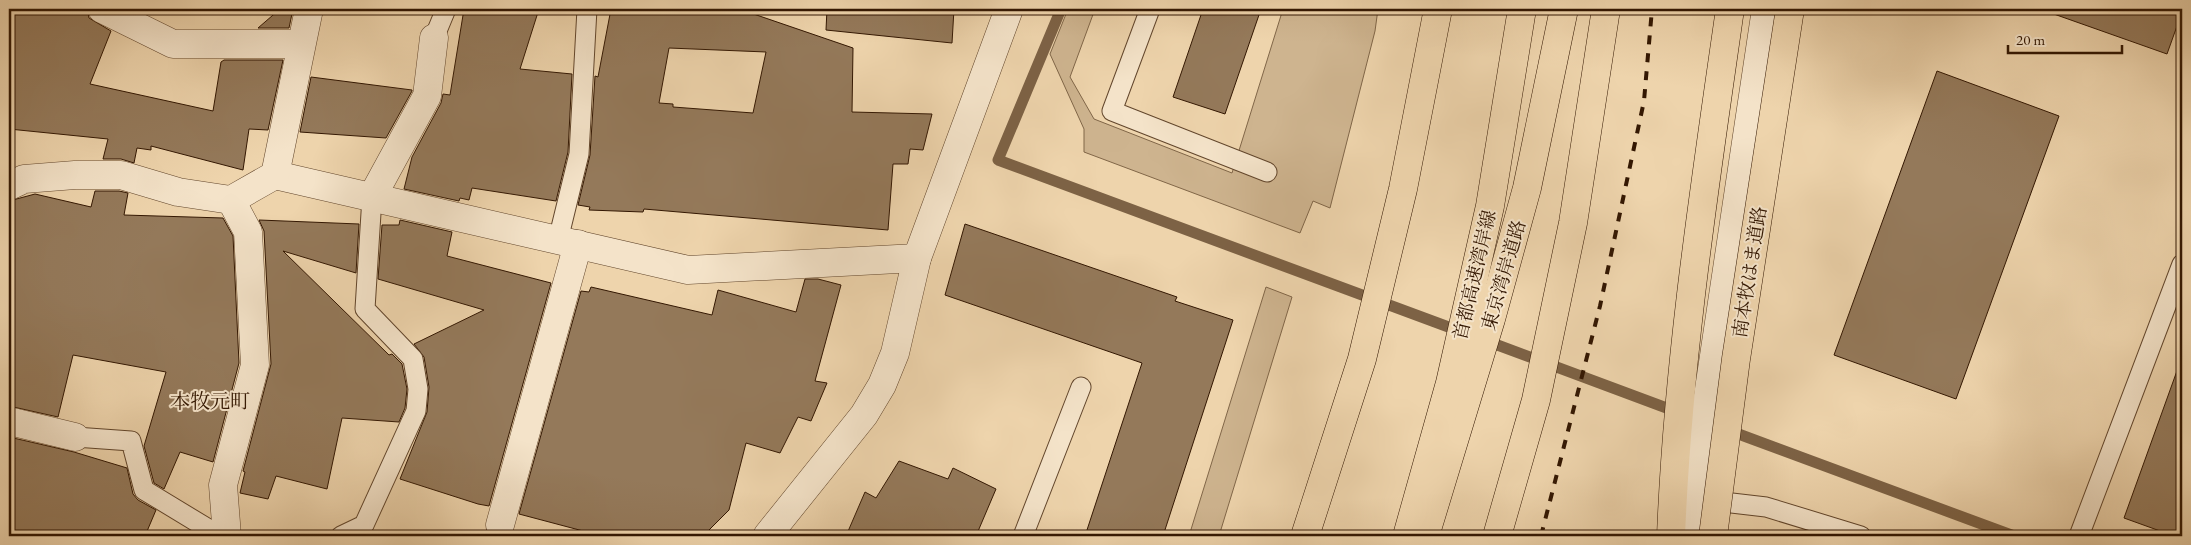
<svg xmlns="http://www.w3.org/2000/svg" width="2191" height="545" viewBox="0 0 2191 545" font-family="'EB Garamond','Noto Serif JP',serif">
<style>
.green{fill:#ceb48f;stroke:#806648}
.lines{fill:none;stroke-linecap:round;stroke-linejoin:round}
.stream{stroke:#7d6245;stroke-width:11}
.building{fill:#94795a;stroke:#331702;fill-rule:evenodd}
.service-casing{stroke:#62462c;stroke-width:21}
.minor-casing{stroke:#62462c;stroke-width:29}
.tertiary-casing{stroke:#62462c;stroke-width:29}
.trunk-casing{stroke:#331702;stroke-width:29}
.motorway-casing{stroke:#331702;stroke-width:29}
.service{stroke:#f4e3c9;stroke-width:19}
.minor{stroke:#f4e3c9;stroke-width:28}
.tertiary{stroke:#f4e3c9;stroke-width:28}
.trunk{stroke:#eed4ac;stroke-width:28}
.motorway{stroke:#eed4ac;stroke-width:28}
.rail{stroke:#331702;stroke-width:4;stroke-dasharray:9 9;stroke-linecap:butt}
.motorway-bridge-casing{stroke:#331702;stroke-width:29;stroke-linecap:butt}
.motorway-bridge{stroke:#eed4ac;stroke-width:28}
.labels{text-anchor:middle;stroke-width:4;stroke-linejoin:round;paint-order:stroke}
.street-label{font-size:19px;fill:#331702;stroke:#f4e3c9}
.neighbourhood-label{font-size:20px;fill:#331702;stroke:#f4e3c9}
</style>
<rect width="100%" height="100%" fill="#eed4ac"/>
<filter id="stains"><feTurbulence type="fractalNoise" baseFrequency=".004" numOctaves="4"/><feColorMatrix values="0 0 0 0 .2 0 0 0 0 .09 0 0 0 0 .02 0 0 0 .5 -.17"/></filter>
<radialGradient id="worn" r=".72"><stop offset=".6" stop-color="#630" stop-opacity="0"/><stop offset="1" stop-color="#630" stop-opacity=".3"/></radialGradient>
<!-- green -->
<g class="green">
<polygon points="1068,9 1095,9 1070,77 1094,119 1232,173 1283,9 1378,9 1375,31 1330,208 1313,201 1300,233 1084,152 1084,129 1050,54"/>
<polygon points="1266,287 1292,297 1219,536 1189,536"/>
</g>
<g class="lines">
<!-- stream -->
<g class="stream">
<polyline points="1061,9 998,160 1462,332"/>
<polyline points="1484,340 1680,413"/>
<polyline points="1725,429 2014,536"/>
</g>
</g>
<!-- building -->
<g class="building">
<polygon points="9,9 87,9 89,18 111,31 90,84 213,111 221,62 224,60 283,60 268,130 249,129 243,170 151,146 151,150 137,148 134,163 121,159 103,159 108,139 9,129"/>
<polygon points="280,9 293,9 289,28 258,28"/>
<polygon points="464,9 539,9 520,69 572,74 568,152 556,201 472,188 469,200 460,198 459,201 404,189 412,157 441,103 443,94 450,95"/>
<path d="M 611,9 L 739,9 L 853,48 L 852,112 L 932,114 L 923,150 L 910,149 L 908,164 L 893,164 L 888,230 L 644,209 L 643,212 L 589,210 L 590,207 L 578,205 L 590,155 L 595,76 L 598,77 ZM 669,48 L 766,52 L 753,113 L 673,107 L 673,104 L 659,103 Z"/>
<polygon points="827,9 954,9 952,43 826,30"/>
<polygon points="1203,9 1261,9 1225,114 1173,97"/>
<polygon points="2052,9 2182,9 2182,12 2167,54 2051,13"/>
<polygon points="1937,71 2059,116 1956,399 1834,355"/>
<polygon points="311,77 412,90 412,91 386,138 300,132"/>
<polygon points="95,191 119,191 128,193 124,215 223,218 233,236 239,363 213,462 180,452 164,489 154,483 144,446 166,372 73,355 58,417 9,406 9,201 35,194 91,207"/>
<polygon points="259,220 359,224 356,273 283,251 389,355 392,354 402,364 407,389 405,408 399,422 342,418 327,489 276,476 268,499 240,493 245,472 243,471 271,364 264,231"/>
<polygon points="400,220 452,232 447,256 551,283 489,506 478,504 400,479 427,412 429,387 424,357 414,344 484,310 378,279 382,225 399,225"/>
<polygon points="965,224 1177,297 1175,301 1233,320 1163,536 1085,536 1142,363 945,295"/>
<polygon points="805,279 818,279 841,285 815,381 827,383 811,421 798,417 780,453 746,443 729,510 703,536 602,536 519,514 581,291 589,292 591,287 712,315 718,290 796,312"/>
<polygon points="2178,368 2182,369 2182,536 2174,536 2124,518"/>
<polygon points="9,437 74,452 127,468 133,494 138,500 156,510 145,536 9,536"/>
<polygon points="899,461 948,479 953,468 996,489 976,536 846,536 865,492 876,498"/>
</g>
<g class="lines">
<defs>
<g id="service">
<polyline points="1150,9 1112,111 1267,172"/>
<polyline points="434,38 446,9"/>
<polyline points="558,240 579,154 587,9"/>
<polyline points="75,437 131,441 144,490 220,536"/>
<polyline points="1706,500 1766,507 1861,536"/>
<polyline points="341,536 364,525 416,411 418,389 413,359 365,309 372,197"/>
<polyline points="1023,536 1081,387"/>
<polyline points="2079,536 2182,264"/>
</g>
<g id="minor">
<polyline points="102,9 173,44 301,44"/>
<polyline points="275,175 688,270 917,258"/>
<polyline points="9,186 24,179 75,175 121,175 178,192 231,200 275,175 309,9"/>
<polyline points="372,197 427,96 434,38"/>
<polyline points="9,421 75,437"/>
<polyline points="500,525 578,244"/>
<polyline points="227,536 223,485 255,365 248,232 231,200"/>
<polyline points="1687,536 1766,9"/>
</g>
<polyline id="tertiary" points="767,536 864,415 882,385 895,353 917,258 1009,9"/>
<g id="trunk">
<polyline points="1305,536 1362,359 1403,189 1438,9"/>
<polyline points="1425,536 1491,319 1527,188 1564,9"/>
</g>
<g id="motorway">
<polyline points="1407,536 1450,383 1490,206 1522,9"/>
<polyline points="1497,536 1536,400 1573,223 1606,9"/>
<path d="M 1671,536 C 1678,359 1705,184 1730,9"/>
</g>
</defs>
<!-- service casing -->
<use href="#service" class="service-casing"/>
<!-- minor casing -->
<use href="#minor" class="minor-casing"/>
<!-- tertiary casing -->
<use href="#tertiary" class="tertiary-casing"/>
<!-- trunk casing -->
<use href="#trunk" class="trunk-casing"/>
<!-- motorway casing -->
<use href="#motorway" class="motorway-casing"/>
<!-- service -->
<use href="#service" class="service"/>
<!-- minor -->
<use href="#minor" class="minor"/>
<!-- tertiary -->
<use href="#tertiary" class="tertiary"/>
<!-- trunk -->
<use href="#trunk" class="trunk"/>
<!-- motorway -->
<use href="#motorway" class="motorway"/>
<!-- rail -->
<polyline class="rail" points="1541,536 1600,306 1644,101 1652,9"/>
<defs>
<polyline id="motorway-bridge" points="1713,536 1736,359 1790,9"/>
</defs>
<!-- motorway-bridge casing -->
<use href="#motorway-bridge" class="motorway-bridge-casing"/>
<!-- motorway-bridge -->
<use href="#motorway-bridge" class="motorway-bridge"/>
</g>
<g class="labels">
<!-- street labels -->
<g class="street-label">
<text transform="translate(1749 272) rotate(-81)" y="7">南本牧はま道路</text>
<text transform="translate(1474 275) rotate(-77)" y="7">首都高速湾岸線</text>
<text transform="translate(1503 275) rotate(-74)" y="7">東京湾岸道路</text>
</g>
<!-- neighbourhood labels -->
<g class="neighbourhood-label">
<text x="210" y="408">本牧元町</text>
</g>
</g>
<!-- margin -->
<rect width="2191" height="545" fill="none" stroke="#eed4ac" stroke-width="30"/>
<rect x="10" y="10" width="2171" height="525" fill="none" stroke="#331702" stroke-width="2.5"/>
<rect x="15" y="15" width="2161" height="515" fill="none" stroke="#331702"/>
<!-- scale -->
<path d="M2008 45v8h114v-8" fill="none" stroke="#331702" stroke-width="2.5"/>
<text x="2016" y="45" font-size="15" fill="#331702" stroke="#f4e3c9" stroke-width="4" paint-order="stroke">20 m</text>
<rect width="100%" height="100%" filter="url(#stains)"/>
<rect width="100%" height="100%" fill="url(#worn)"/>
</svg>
